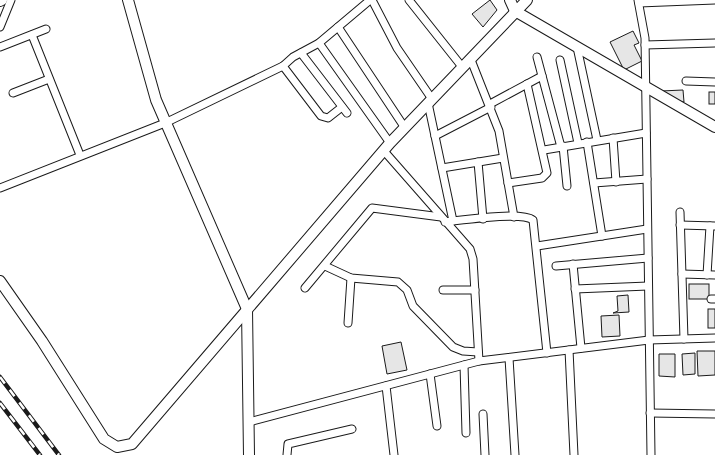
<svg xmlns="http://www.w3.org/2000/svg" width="715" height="455" viewBox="0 0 715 455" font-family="Figtree,sans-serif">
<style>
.building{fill:#e6e6e6;stroke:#1a1a1a}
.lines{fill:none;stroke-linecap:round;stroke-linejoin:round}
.street-casing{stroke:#1a1a1a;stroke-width:9}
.secondary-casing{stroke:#1a1a1a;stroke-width:12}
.street{stroke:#fff;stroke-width:7}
.secondary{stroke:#fff;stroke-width:10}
.rail-casing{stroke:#1a1a1a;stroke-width:4.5}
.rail{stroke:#fff;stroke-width:2.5;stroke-dasharray:8;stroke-linecap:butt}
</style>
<rect width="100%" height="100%" fill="#fff"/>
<!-- building -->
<g class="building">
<polygon points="490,0 497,10 483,27 472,14"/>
<polygon points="633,31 639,43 634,45 642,61 624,70 610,42"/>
<polygon points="683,90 684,102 679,102 661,91"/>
<rect x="709" y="92" width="6" height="12"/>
<rect x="689" y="284" width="20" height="15"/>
<polygon points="628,295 629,312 613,313 618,311 617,296"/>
<rect x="708" y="309" width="7" height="19"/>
<polygon points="619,315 620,336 602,337 601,316"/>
<polygon points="401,342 407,370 387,374 382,346"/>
<polygon points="697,351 715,351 715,375 698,376"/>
<polygon points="695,353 695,374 683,375 682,354"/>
<polygon points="659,354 675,354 675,377 659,376"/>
</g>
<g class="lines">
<defs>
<g id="street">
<polyline points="372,0 397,48 432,99"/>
<polyline points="409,0 463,68"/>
<polyline points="638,0 645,38 651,455"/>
<polyline points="639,3 715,0"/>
<polyline points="0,27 11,0"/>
<polyline points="338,27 405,128"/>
<polyline points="32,35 80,155"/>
<polyline points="319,43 390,143"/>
<polyline points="645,45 715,43"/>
<polyline points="0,47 46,29"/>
<polyline points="577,47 597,140"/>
<polyline points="301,53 347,113"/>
<polyline points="537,57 561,147"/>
<polyline points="471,60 499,131 514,217"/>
<polyline points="560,60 578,143"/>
<polyline points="283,66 321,116 328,118 342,107"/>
<polyline points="686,81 715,82"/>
<polyline points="13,93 49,79"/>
<polyline points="428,103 453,221"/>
<polyline points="490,104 542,76"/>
<polyline points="435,136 491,107"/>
<polyline points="613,138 616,182"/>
<polyline points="587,142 602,236"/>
<polyline points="563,146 567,186"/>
<polyline points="544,150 646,133"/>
<polyline points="384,151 470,249 473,259 479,361"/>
<polyline points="478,162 483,219"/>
<polyline points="442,168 503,158"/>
<polyline points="508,183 542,178 547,173 527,84"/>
<polyline points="594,183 647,179"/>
<polyline points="0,188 165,123 283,66 293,57 319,43 370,0"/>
<polyline points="680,212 684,339"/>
<path d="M 445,222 C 463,220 521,211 533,220 L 547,353"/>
<polyline points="680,225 715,226"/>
<polyline points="537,246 647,229"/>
<polyline points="573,264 581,348"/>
<polyline points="325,266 351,278 398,282 407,290 413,306 453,347 463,351 478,352"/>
<polyline points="556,266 648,258"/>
<polyline points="682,274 715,275"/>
<polyline points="707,275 710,226"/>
<polyline points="305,288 372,208 441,217"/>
<polyline points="575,289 648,286"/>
<polyline points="443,290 475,290"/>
<polyline points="711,299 715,299"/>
<polyline points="348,323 351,278"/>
<polyline points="569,350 574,455"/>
<polyline points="509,358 515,455"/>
<polyline points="464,365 466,433"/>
<polyline points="430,374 437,426"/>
<polyline points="386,386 394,455"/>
<polyline points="650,413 715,414"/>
<polyline points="483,414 485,455"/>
<polyline points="249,422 479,361 649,340 715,338"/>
<polyline points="287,455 288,444 352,429"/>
</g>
<g id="secondary">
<polyline points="128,0 156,100 247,309 249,455"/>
<polyline points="510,0 515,11 715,127"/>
<polyline points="0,1 2,0"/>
<polyline points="0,281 42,341 104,439 117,447 132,444 390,143 527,0"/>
</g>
</defs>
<!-- street casing -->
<use href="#street" class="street-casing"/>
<!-- secondary casing -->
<use href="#secondary" class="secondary-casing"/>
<!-- street -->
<use href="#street" class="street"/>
<!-- secondary -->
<use href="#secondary" class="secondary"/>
<defs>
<g id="rail">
<polyline points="0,377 59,455"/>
<polyline points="0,403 40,455"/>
</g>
</defs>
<!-- rail casing -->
<use href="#rail" class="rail-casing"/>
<!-- rail -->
<use href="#rail" class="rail"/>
</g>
</svg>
